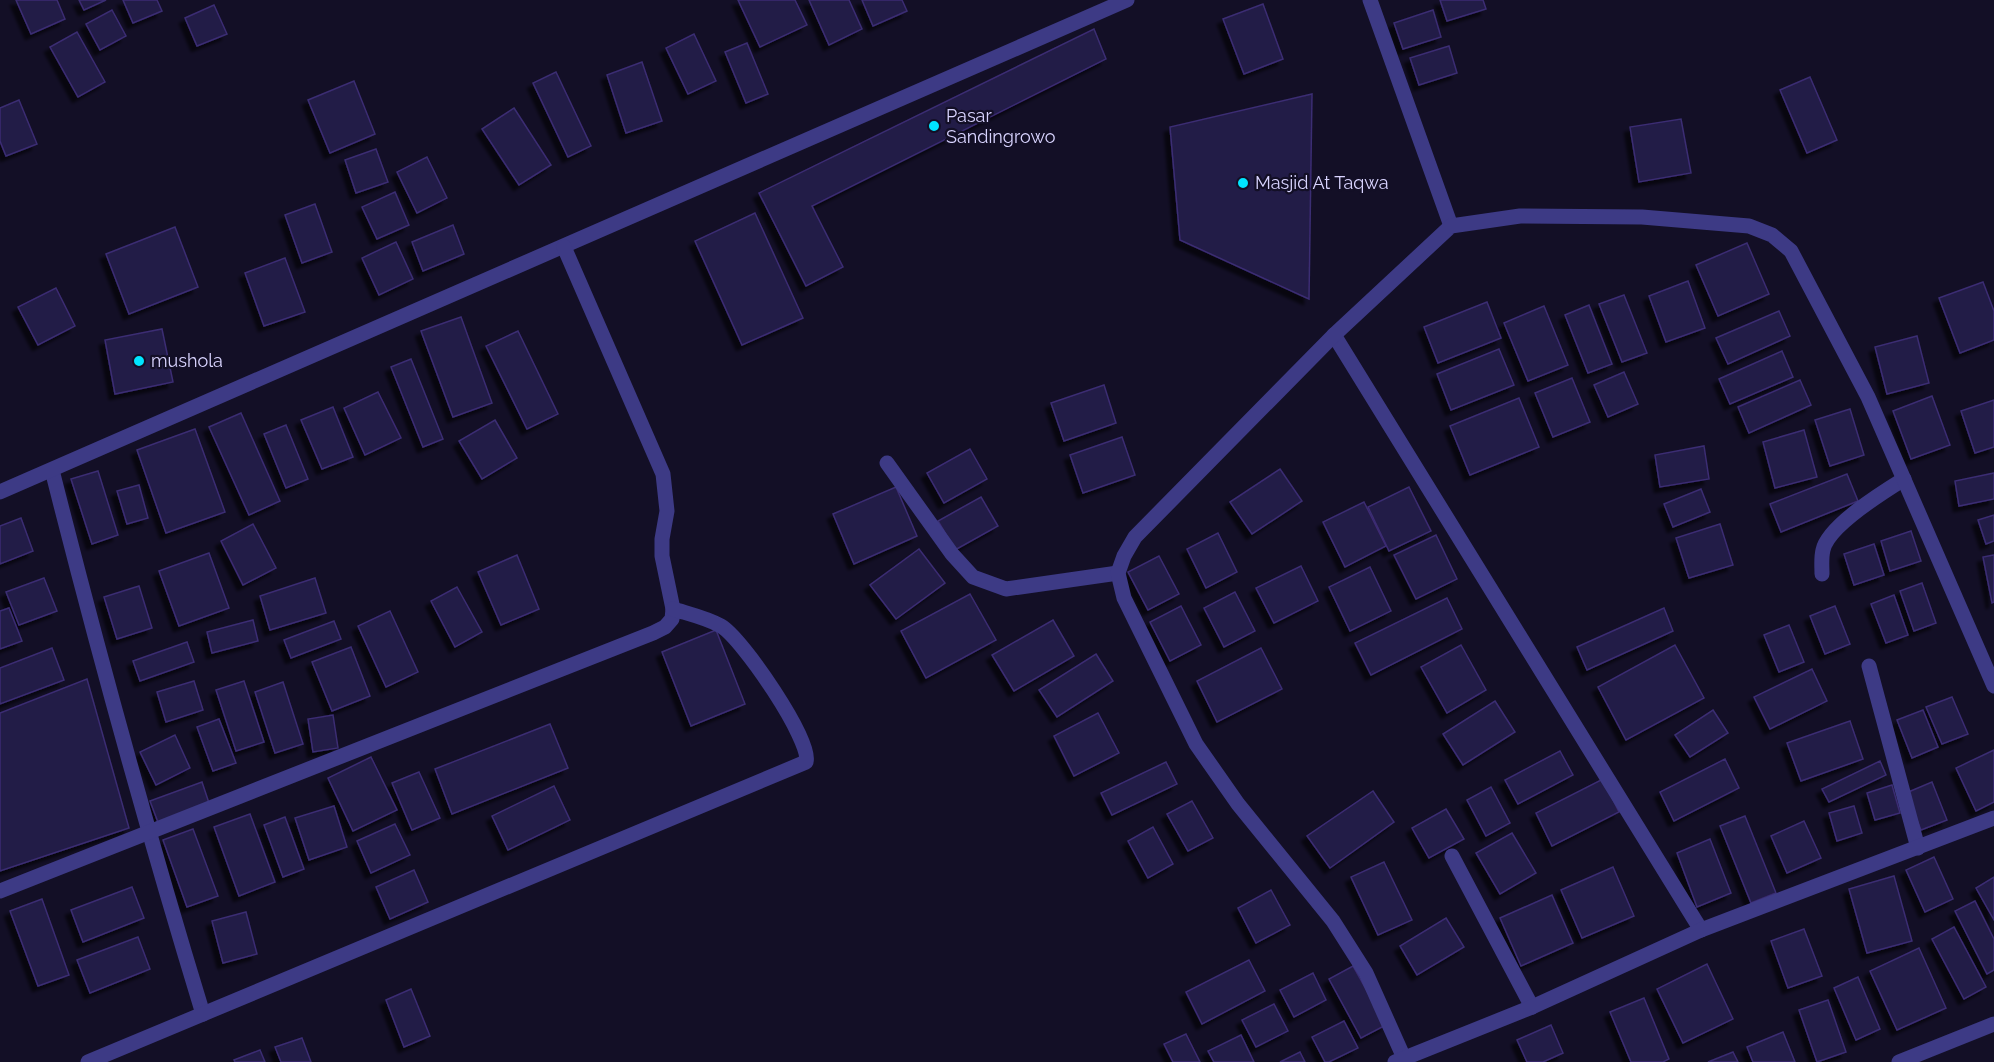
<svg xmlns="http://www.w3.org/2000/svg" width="1994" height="1062" viewBox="0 0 1994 1062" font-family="Raleway,sans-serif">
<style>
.building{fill:#241b47;stroke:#3b2d73;stroke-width:1.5;filter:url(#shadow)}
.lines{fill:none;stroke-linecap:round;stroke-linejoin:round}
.minor{stroke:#3d3a85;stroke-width:15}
.poi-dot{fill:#00e5ff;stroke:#130f26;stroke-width:2}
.labels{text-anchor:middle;stroke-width:4.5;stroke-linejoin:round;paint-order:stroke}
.poi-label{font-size:18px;fill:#d9d4ff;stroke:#130f26;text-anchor:start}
</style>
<defs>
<filter id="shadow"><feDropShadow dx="-5.5" dy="5.5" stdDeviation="1.5" flood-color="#0009"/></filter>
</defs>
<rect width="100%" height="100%" fill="#130f26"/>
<!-- building -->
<g class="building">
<polygon points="16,0 57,0 65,19 31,34"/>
<polygon points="79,0 106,0 84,10"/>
<polygon points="123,0 157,0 162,11 133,23"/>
<polygon points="738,0 795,0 807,25 760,47"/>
<polygon points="809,0 849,0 862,29 829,45"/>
<polygon points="862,0 902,0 907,11 873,26"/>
<polygon points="1440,0 1483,0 1486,9 1447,21"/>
<polygon points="1263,4 1283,59 1244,74 1223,19"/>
<polygon points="214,5 227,34 197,46 185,18"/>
<polygon points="112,10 126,36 100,50 86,24"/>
<polygon points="1433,10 1441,37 1403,49 1394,23"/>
<polygon points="1094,29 1106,59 812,206 843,267 806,286 759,193"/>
<polygon points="77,32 105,82 78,97 50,47"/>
<polygon points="694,34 716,81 688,94 666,48"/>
<polygon points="747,43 768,94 746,103 725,52"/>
<polygon points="1449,46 1457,73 1419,85 1410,58"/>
<polygon points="642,62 662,121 626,133 607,75"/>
<polygon points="556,72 591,146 568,157 533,83"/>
<polygon points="1810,77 1837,140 1807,153 1780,90"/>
<polygon points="354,81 375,134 330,153 308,100"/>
<polygon points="1312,94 1309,299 1180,240 1170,127"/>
<polygon points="19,100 37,144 6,156 0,141 0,108"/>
<polygon points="514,108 551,165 519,185 482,129"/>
<polygon points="1681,119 1691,173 1639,182 1630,127"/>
<polygon points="376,149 388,182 356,193 345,160"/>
<polygon points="427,157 447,198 417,213 397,172"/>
<polygon points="395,192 409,225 377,239 362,207"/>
<polygon points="315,204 332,252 302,263 285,215"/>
<polygon points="755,213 803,318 742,345 695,241"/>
<polygon points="453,225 464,254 423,271 412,242"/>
<polygon points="175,227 198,287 129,314 106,254"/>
<polygon points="396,242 413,279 379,295 362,258"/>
<polygon points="1747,243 1769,294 1718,316 1696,265"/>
<polygon points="285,258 305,312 264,326 245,273"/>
<polygon points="1688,281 1705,328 1666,342 1649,296"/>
<polygon points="1983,282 1994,311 1994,340 1960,353 1939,298"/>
<polygon points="56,288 75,326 38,345 18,307"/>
<polygon points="1624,295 1647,353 1622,362 1599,304"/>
<polygon points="1487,302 1501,338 1438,363 1424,327"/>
<polygon points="1589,305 1612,364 1588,373 1565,315"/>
<polygon points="1544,306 1568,365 1528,381 1504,323"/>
<polygon points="1779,311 1790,336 1728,364 1716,338"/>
<polygon points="461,317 492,403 453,417 421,331"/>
<polygon points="162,329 173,382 115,394 105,340"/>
<polygon points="518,331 558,414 527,429 486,346"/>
<polygon points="1917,336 1929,383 1887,394 1875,347"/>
<polygon points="1499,349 1514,385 1451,410 1437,374"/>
<polygon points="1782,351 1793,377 1730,404 1719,379"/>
<polygon points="411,359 443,439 423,447 391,367"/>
<polygon points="1624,372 1638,404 1608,417 1594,385"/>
<polygon points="1572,378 1590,422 1553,437 1535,393"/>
<polygon points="1800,380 1811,405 1749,433 1738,407"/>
<polygon points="1104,385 1116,423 1064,441 1051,403"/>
<polygon points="378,392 401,438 365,455 344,408"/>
<polygon points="1932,396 1950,445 1911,459 1893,411"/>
<polygon points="1519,398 1539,447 1470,475 1450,426"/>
<polygon points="1994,400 1994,447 1975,453 1961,411"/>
<polygon points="333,407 353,457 322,469 301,420"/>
<polygon points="1850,409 1864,455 1830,466 1815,420"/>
<polygon points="241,413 280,501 249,515 209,427"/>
<polygon points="495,420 517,458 482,479 459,441"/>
<polygon points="286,425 308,479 286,488 264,434"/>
<polygon points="195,429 225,512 166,533 137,450"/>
<polygon points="1804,430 1817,477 1775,488 1763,442"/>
<polygon points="1122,437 1135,475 1083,493 1070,455"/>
<polygon points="1704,446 1709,479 1660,487 1655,455"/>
<polygon points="970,449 987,479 944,503 927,473"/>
<polygon points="1280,469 1302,501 1252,534 1230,502"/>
<polygon points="98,471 118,535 92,544 71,479"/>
<polygon points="1994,473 1994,499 1959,506 1955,481"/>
<polygon points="1847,474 1858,501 1781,532 1770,504"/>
<polygon points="139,485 148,518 127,524 117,491"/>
<polygon points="896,487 917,536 854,564 833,514"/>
<polygon points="1409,487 1431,531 1389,551 1368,507"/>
<polygon points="1701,489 1710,512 1673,527 1664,504"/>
<polygon points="981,497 998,526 955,550 938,521"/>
<polygon points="1364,502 1386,546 1345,567 1323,522"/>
<polygon points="1994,515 1994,541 1986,544 1978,520"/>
<polygon points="21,518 33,551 0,564 0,526"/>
<polygon points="253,524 276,568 243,585 221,541"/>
<polygon points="1720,524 1733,565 1689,578 1676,538"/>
<polygon points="1911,531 1921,561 1890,571 1881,541"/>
<polygon points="1218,533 1237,572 1206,588 1187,549"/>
<polygon points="1436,535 1457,579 1416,599 1394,555"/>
<polygon points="1874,544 1884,575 1854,585 1844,554"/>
<polygon points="919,549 945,583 896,619 870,585"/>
<polygon points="209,553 229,608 179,626 159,571"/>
<polygon points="517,555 539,609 501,625 478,572"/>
<polygon points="1994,555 1994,602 1992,603 1983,557"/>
<polygon points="1159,556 1179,594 1148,610 1128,572"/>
<polygon points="1301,566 1318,601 1274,623 1256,588"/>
<polygon points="1370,567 1391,611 1350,631 1329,587"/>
<polygon points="44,578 57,611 19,625 6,592"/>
<polygon points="315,578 326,613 270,630 260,596"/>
<polygon points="1922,583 1936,623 1914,631 1900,591"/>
<polygon points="139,586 152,628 117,639 104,597"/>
<polygon points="457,587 482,632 455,647 431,601"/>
<polygon points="1235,592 1255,631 1224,647 1204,608"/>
<polygon points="970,594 996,640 926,678 901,631"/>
<polygon points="1894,595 1908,635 1886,643 1871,604"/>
<polygon points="1447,598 1462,629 1371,675 1355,643"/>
<polygon points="1181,606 1201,645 1170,661 1150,622"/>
<polygon points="1835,606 1850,644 1825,654 1810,616"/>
<polygon points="9,608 22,641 0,649 0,611"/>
<polygon points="1664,608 1673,631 1587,670 1577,647"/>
<polygon points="390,611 418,672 386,687 358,626"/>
<polygon points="253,620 258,641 212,653 207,632"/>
<polygon points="1053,620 1074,656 1014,691 992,655"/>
<polygon points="334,621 341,639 291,658 284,640"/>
<polygon points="1789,625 1804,662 1779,672 1764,635"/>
<polygon points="716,630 745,704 691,726 662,652"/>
<polygon points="187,642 194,662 140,681 133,661"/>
<polygon points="1461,645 1486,690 1447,713 1421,667"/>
<polygon points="1675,645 1704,698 1626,740 1598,687"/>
<polygon points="351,647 370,696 332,711 312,662"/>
<polygon points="52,648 64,680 0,704 0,668"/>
<polygon points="1261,648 1282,689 1217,722 1197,681"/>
<polygon points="1096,654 1113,681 1057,717 1039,690"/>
<polygon points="1812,669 1827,701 1770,729 1754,697"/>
<polygon points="87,679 129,828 0,871 0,713"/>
<polygon points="194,681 203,710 166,722 157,692"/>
<polygon points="244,681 264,742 236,751 216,690"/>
<polygon points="283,682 303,744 275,753 255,692"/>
<polygon points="1952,697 1968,734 1942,744 1926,707"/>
<polygon points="1495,701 1515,732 1463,765 1443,734"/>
<polygon points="1713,710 1728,733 1690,757 1675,735"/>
<polygon points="1923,710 1938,747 1912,758 1897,720"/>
<polygon points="1098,713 1119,753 1074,776 1054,736"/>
<polygon points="333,715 338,748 313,752 308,719"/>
<polygon points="219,719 236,763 213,771 197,727"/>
<polygon points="1850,721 1863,759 1801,781 1787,743"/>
<polygon points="550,724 568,768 452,814 435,769"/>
<polygon points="175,735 190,768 156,785 140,752"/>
<polygon points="1994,750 1994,802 1976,811 1956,768"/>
<polygon points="1560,751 1573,775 1518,804 1505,780"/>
<polygon points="371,757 397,810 353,831 328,778"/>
<polygon points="1725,759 1739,788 1674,821 1660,792"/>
<polygon points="1880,761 1886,775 1829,802 1822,789"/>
<polygon points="1166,762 1177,784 1112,815 1101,793"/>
<polygon points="419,772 440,818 412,830 392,783"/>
<polygon points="1603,779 1619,812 1552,846 1536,813"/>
<polygon points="202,782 210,806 159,825 150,801"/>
<polygon points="1932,782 1947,820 1921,830 1906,793"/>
<polygon points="1892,785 1900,813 1875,820 1867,793"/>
<polygon points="554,786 570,820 508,850 492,816"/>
<polygon points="1491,787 1510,823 1486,836 1467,800"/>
<polygon points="1373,791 1394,822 1330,868 1307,836"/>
<polygon points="1192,801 1213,838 1188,851 1167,814"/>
<polygon points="334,806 347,847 309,860 295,818"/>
<polygon points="1854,806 1862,833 1837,841 1829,813"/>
<polygon points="1446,809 1464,839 1429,858 1412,828"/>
<polygon points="250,814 275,882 239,896 214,827"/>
<polygon points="1745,816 1776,893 1751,903 1720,826"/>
<polygon points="285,817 304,869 283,877 264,825"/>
<polygon points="1804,821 1821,858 1787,873 1771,836"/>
<polygon points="395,824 410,855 371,873 357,841"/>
<polygon points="1153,827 1173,864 1148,878 1128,841"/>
<polygon points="193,829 218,896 187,907 163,840"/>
<polygon points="1512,833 1536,873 1500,894 1476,853"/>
<polygon points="1710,839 1731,893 1697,907 1677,853"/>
<polygon points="1934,857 1953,899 1925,912 1906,870"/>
<polygon points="1384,862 1412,920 1378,935 1351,877"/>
<polygon points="1613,867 1634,916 1582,938 1561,890"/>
<polygon points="414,870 428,902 390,919 376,887"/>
<polygon points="1894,876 1912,941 1867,953 1849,889"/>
<polygon points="1994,877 1994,920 1976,888"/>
<polygon points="132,887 144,918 83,942 71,910"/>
<polygon points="1271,890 1290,925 1256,943 1238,908"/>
<polygon points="1552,895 1573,943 1521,966 1500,918"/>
<polygon points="42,899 69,975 38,986 10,911"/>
<polygon points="1975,901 1994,939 1994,970 1987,974 1955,911"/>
<polygon points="246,912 257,954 223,963 212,921"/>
<polygon points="1446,918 1464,947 1417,975 1400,946"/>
<polygon points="1954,927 1986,987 1964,999 1932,939"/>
<polygon points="1804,929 1822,976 1788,988 1771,941"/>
<polygon points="138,937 150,969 90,993 77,960"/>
<polygon points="1919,948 1946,1008 1897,1030 1870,971"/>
<polygon points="1249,960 1265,991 1202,1024 1186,992"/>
<polygon points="1707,964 1733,1019 1683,1043 1657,989"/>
<polygon points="1353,966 1386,1025 1361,1038 1329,979"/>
<polygon points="1313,973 1326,1000 1294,1017 1280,990"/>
<polygon points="1858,977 1880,1029 1856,1040 1834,988"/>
<polygon points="411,989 430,1036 404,1047 386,1000"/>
<polygon points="1644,998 1669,1059 1663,1062 1631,1062 1610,1012"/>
<polygon points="1828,1000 1846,1052 1817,1062 1799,1010"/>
<polygon points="1274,1004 1288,1031 1256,1047 1242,1020"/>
<polygon points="1344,1021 1358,1048 1329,1062 1325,1062 1312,1037"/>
<polygon points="1551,1025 1563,1053 1543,1062 1527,1062 1517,1040"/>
<polygon points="1783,1032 1795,1062 1753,1062 1747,1047"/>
<polygon points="1186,1034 1200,1062 1173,1062 1164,1044"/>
<polygon points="1241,1035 1254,1062 1214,1062 1208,1051"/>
<polygon points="302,1038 311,1062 281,1062 275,1047"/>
<polygon points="260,1050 265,1062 235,1062 234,1060"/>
<polygon points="1300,1052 1305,1062 1280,1062"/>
<polygon points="1733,1052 1738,1062 1708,1062"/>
</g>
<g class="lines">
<!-- minor -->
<g class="minor">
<polyline points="1370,0 1451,226"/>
<polyline points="1334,335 1701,930"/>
<polyline points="887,463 952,554 973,577 1006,589 1118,573"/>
<path d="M 52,470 C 98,652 148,834 203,1014"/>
<polyline points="0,492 1127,0"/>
<path d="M 1822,574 C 1822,567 1821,558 1823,550 C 1828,526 1883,492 1904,479"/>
<polyline points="1869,666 1918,848"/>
<polyline points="1452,856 1532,1007"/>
<polyline points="0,891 653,633 665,627 672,619 673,609 662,556 662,539 667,511 663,474 564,247"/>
<polyline points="1404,1058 1366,973 1333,921 1238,804 1196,744 1124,598 1118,573 1124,556 1135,537 1334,335 1451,226 1520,216 1642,217 1749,226 1772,235 1791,251 1868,397 1994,686"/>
<path d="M 88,1062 L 806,762 C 813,742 742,638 721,626 C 707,618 689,614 673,609"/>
<polyline points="1395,1062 1532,1007 1701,930 1994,818"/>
<polyline points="1899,1062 1994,1024"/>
</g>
</g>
<!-- markers -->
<g class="poi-dot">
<circle cx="934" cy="126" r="6"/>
<circle cx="1243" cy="183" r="6"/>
<circle cx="139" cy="361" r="6"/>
</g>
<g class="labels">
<!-- poi labels -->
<g class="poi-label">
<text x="946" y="122">Pasar<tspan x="946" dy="21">Sandingrowo</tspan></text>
<text x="1255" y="189">Masjid At Taqwa</text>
<text x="151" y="367">mushola</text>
</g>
</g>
</svg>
